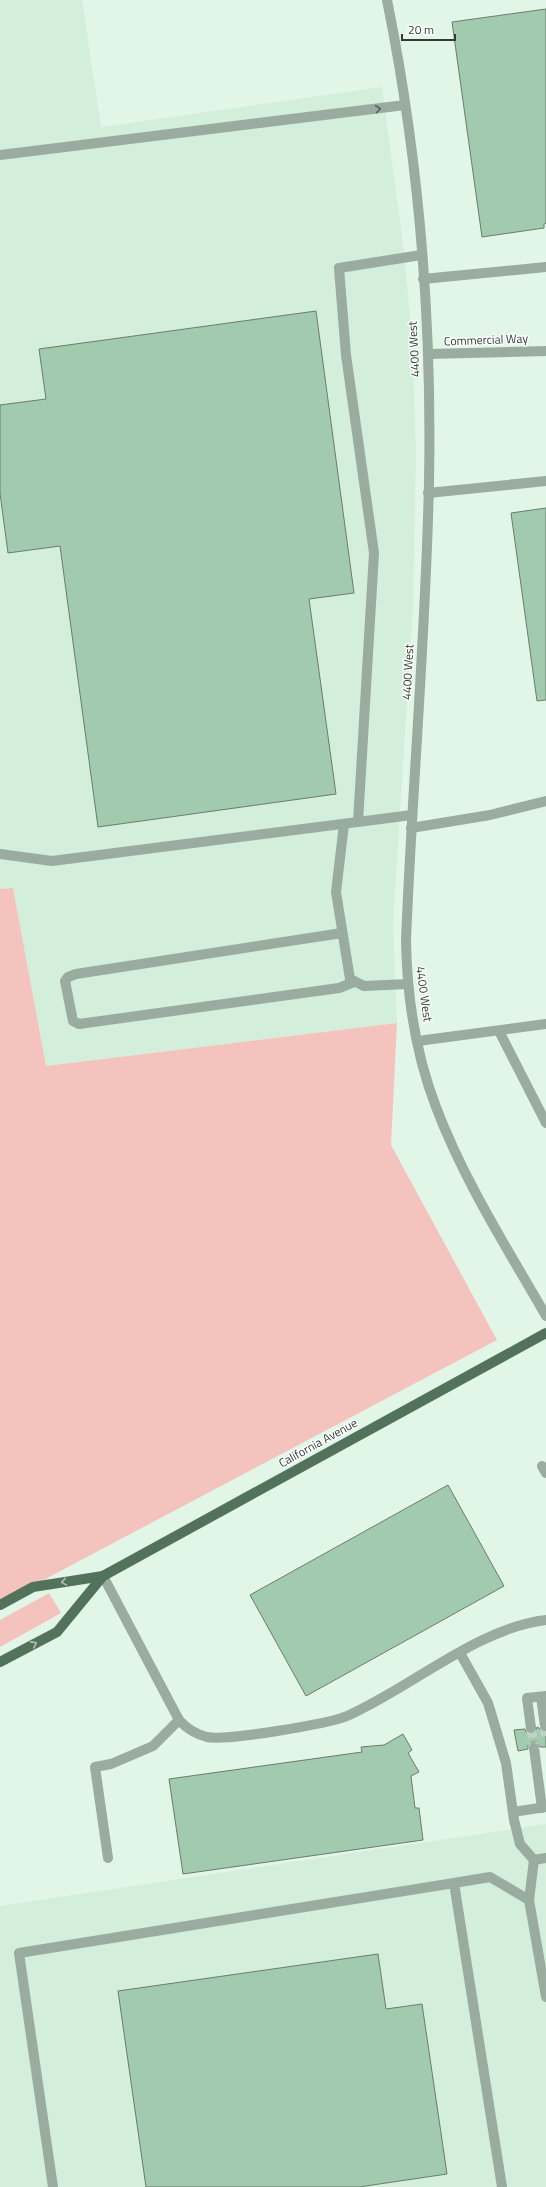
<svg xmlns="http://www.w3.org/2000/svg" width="546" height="2187" viewBox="0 0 546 2187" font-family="'Titillium Web',sans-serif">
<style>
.built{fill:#d3eedb}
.green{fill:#f5c3be}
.building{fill:#a2caae;stroke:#6a7c6f}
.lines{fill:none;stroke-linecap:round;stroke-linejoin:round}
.minor-tunnel{stroke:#bfd1c4;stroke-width:10;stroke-dasharray:10 5;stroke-linecap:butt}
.minor{stroke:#9aab9f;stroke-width:10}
.major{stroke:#52725c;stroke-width:10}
.oneway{stroke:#57625b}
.oneway2{stroke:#afc0b4}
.labels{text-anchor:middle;stroke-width:3;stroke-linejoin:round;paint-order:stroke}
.street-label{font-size:12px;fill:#333b36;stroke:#fbfffc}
</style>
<rect width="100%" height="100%" fill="#e2f6e8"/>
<!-- built -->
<g class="built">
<polygon points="0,0 82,0 101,127 382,87 403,244 412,337 416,452 413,608 393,924 397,1023 46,1066 13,888 0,889"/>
<polygon points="546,1824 546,2187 0,2187 0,1906"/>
</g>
<!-- green -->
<g class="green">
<polygon points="13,888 46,1066 397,1023 391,1145 497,1340 0,1603 0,889"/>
<polygon points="49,1593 61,1613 0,1647 0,1620"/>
</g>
<!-- building -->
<g class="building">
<polygon points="546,9 546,223 544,224 544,228 482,237 452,22"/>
<polygon points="316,311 354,593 309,599 336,794 98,827 60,546 8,553 0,493 0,405 46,399 39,349"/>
<polygon points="546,508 546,700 537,701 511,513"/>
<polygon points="448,1485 504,1586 306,1696 250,1595"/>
<polygon points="537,1727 546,1732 546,1747 540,1747 537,1742 533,1742 528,1745 528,1749 518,1751 514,1730 525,1729 526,1732 531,1734 535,1733"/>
<polygon points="403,1734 412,1750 408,1753 419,1772 411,1776 415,1808 419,1808 423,1840 183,1874 169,1779 362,1752 361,1747 384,1745"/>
<polygon points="378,1954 386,2009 422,2004 447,2174 359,2187 146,2187 118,1991"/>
</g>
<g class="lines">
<!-- minor-tunnel -->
<g class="minor-tunnel">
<polyline points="545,1726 546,1737"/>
<polyline points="531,1728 534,1748"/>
</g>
<!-- minor -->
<g class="minor">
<path d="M 387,0 C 419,158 432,321 429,481 C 426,635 412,788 406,941 C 407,997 416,1055 436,1107 C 464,1181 507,1248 546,1316"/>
<polyline points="0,155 405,105"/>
<polyline points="423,279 546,267"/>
<polyline points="428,354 546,351"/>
<polyline points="428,493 546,481"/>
<polyline points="358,822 374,553 346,355 339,268 421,255"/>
<polyline points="344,824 336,892 350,979 364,986 408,984"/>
<polyline points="411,828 490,815 546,801"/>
<polyline points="0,854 52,861 412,815"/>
<polyline points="342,933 76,974 68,977 65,981 73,1021 79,1024 339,988 354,982"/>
<polyline points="499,1031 546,1123"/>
<polyline points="418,1041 546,1024"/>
<polyline points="542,1466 546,1473"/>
<path d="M 103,1576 L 179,1720 C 187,1729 195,1734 207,1737 C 226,1741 328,1724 347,1716 C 411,1688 477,1628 546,1620"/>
<polyline points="460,1653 488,1703 506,1763 514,1820 520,1844 534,1860"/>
<polyline points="541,1697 545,1726"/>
<polyline points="531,1728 527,1698 546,1696"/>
<polyline points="534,1748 542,1808"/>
<polyline points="513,1812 546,1807"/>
<polyline points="108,1858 95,1767 111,1764 153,1746 179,1720"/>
<polyline points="534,1860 529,1900 546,1997"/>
<polyline points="534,1860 546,1858"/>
<polyline points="53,2187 19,1953 454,1883"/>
<polyline points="502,2187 454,1883 490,1877 529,1900"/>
</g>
<!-- major -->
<g class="major">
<polyline points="0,1605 33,1587 103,1576 546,1333"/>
<polyline points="0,1662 57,1632 103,1576"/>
</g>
</g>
<!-- one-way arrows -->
<defs><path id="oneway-chevron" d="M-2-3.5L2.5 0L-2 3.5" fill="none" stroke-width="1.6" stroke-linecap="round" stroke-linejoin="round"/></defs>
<use class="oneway" href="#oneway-chevron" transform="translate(378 109) rotate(-7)"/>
<g class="oneway2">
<use href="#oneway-chevron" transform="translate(64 1582) rotate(171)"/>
<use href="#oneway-chevron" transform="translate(34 1644) rotate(-28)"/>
</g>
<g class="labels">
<!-- street labels -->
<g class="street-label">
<text transform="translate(486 340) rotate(-2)" y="4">Commercial Way</text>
<text transform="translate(414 349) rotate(-93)" y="4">4400 West</text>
<text transform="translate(408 672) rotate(-87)" y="4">4400 West</text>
<text transform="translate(424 994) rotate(82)" y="4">4400 West</text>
<text transform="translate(318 1443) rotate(-29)" y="4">California Avenue</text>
</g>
</g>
<!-- scale -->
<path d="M402 34v6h53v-6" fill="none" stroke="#333b36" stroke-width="2"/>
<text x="408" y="34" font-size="12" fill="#333b36" stroke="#fbfffc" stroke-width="3" paint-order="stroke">20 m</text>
</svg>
